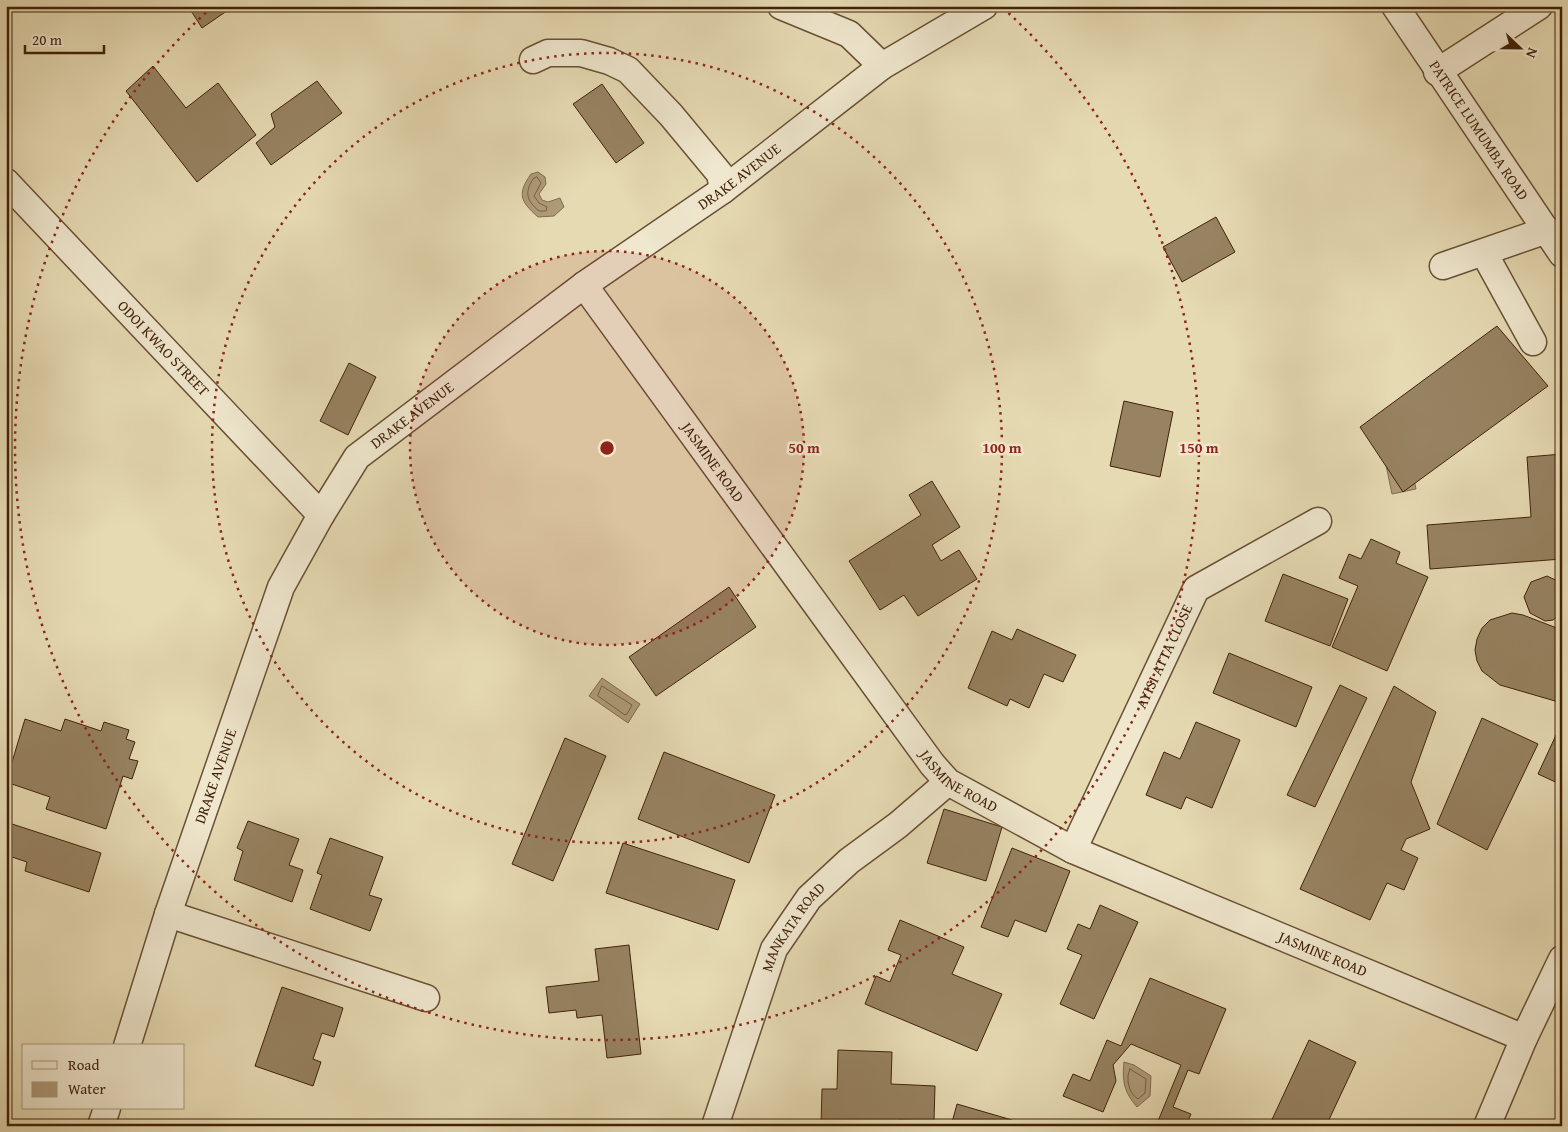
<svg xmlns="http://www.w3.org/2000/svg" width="1568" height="1132" viewBox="0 0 1568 1132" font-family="'Gentium Book Plus',serif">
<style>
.water{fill:#ae9b79;stroke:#826b4c}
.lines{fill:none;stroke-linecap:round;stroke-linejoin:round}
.shore{stroke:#785e41;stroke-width:1}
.building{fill:#978261;stroke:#412209}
.minor-casing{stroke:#6a5034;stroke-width:29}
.minor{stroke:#efe7ce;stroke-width:26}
.ring{fill:none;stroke:#8f2418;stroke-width:2.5;stroke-dasharray:2.5 5}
.labels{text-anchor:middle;stroke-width:5;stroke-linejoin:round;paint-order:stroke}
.street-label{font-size:15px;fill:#412209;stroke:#efe7ce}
.centre{fill:#8f2418;stroke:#efe7ce;stroke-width:2.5}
.ring-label{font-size:15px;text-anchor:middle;font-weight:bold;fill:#8f2418;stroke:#efe7ce;stroke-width:5;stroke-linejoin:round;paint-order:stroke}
</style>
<rect width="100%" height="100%" fill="#e6dab3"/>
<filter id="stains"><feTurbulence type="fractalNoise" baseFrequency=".004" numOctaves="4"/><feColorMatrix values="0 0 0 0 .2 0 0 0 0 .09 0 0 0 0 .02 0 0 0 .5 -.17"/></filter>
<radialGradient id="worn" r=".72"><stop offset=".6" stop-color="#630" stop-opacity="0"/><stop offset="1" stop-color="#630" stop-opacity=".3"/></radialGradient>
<!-- water -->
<g class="water">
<path d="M 538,172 L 545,177 L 546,184 L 539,194 L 542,200 L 548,202 L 560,198 L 564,207 L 554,216 L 538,217 C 520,201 517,194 531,174 Z"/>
<polygon points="1406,441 1416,489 1392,494 1382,446"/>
<polygon points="602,678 640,704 628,723 589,696"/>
<path d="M 1124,1062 L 1134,1065 L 1151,1076 L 1150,1096 L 1137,1107 C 1124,1092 1122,1081 1124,1062 Z"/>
</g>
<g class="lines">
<!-- shore -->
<g class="shore">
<path d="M 537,177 L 541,183 L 534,196 L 539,203 L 547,207 L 546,211 L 539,211 C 527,201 524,193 533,179 Z"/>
<polygon points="602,686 632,705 627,714 625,715 598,696"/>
<path d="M 1130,1069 L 1146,1079 L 1145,1093 L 1138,1099 C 1129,1094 1125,1078 1130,1069 Z"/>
</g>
</g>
<!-- building -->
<g class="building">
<polygon points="188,6 234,6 202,28"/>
<polygon points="153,66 186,108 218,83 256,135 197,182 126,91"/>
<polygon points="317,81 342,113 271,165 256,143 275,127 271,114"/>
<polygon points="602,84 644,143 616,163 573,104"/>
<polygon points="1216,217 1235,252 1182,282 1163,247"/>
<polygon points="1497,326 1548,386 1403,492 1360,427"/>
<polygon points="349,363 376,377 348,435 320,421"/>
<polygon points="1124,401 1173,412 1160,477 1110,466"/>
<polygon points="1562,454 1562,559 1430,569 1427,525 1531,517 1527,457"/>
<polygon points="932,481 960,527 932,545 941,561 959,550 977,579 918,616 904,595 880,610 849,561 921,515 909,495"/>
<polygon points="1371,539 1400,552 1396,563 1428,577 1387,671 1332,647 1358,586 1339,578 1349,554 1361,559"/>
<polygon points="1283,574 1348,599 1330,646 1265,621"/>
<polygon points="1547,576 1562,583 1562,613 1553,620 1545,621 1530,613 1524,597 1531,582"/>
<polygon points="729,587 756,627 656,696 629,657"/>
<polygon points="1512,613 1523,615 1562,630 1562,703 1500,685 1482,671 1477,661 1475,650 1477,639 1482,628 1490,620"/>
<polygon points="1017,629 1076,655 1063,682 1044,674 1029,708 1010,699 1007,706 968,688 992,631 1012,640"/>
<polygon points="1229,653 1312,687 1296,727 1213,693"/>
<polygon points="1340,685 1367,698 1315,807 1287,795"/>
<polygon points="1394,686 1436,712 1411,782 1430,829 1406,839 1401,850 1418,858 1404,890 1387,883 1370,920 1300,889"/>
<polygon points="1482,718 1538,744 1487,850 1437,824"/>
<polygon points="25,719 61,731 65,719 101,731 104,722 129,730 126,739 135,742 129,759 138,761 132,779 123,776 106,829 46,809 50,797 6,782"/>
<polygon points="1196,722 1240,740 1212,808 1186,797 1181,809 1146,795 1164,752 1180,759"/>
<polygon points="1557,733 1562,735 1562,785 1538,774"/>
<polygon points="565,738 606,756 553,881 512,864"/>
<polygon points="664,752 775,795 749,863 638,819"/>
<polygon points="944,809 1002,827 986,881 927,863"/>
<polygon points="248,821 299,839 289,865 303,870 292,902 234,880 243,851 237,848"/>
<polygon points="6,822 101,853 89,892 25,871 27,862 6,855"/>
<polygon points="330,838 383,857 369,895 382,899 370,931 310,909 322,875 317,873"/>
<polygon points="623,843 735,880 718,930 606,893"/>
<polygon points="1012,848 1070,871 1046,932 1015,920 1008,937 981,927"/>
<polygon points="1100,905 1138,922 1094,1019 1060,1004 1082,955 1067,949 1078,924 1090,929"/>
<polygon points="900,920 964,947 952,974 1002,994 977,1051 865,1004 876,976 890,982 901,955 888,950"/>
<polygon points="629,945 641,1054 607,1058 602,1015 577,1018 576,1010 549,1013 546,987 599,981 595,949"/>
<polygon points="1150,978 1226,1009 1199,1074 1188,1070 1173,1107 1191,1114 1186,1126 1156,1126 1181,1065 1131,1044 1113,1065 1116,1081 1103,1112 1063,1096 1073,1074 1090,1081 1107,1040 1121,1046"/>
<polygon points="282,987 343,1008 334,1037 322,1033 313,1059 321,1062 313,1086 255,1066"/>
<polygon points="1309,1040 1356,1062 1326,1126 1269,1126"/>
<polygon points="838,1050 892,1052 891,1084 935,1086 934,1121 898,1120 898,1126 821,1126 822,1089 837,1089"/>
<polygon points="957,1104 1012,1120 1011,1126 951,1126"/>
</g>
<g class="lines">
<defs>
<g id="minor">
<polyline points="781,6 849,34 882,66"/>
<path id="s1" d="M 1395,6 L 1562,254"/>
<polyline points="533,60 548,53 581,53 609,61 628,70 671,115 720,174 723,190"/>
<polyline points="1437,72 1539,6"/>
<path id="s2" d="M 6,182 L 321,515"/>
<polyline points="1484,253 1533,342"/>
<polyline points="1443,266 1547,230"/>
<path id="s3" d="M 584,285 L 932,764 L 948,782 L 1073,850 L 1524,1038"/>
<path id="s4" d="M 1073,850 L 1196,589 L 1318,521"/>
<polyline points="168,914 426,998"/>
<path id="s5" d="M 127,1046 L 168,914 L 281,587 L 321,515 L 357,457 L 584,285 L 723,190 L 882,66 L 984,6"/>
<polyline points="101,1126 107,1108"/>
<path id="s6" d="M 715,1126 L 774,949 L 809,898 L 849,861 L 898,825 L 948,782"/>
<polyline points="1487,1126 1524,1038 1562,959"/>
</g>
</defs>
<!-- minor casing -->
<use href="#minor" class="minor-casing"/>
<!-- minor -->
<use href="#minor" class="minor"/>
</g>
<!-- distance rings -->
<circle cx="607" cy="448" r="197" fill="#8f2418" fill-opacity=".12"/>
<g class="ring">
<circle cx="607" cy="448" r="197"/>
<circle cx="607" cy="448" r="395"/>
<path d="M1003 8A592 592 0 1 1 211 8"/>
</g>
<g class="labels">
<!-- street labels -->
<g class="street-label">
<text dy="5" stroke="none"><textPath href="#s1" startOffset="150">PATRICE LUMUMBA ROAD</textPath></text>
<text dy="5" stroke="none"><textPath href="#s5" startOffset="1109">DRAKE AVENUE</textPath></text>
<text dy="5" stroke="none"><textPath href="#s2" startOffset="229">ODOI KWAO STREET</textPath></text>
<text dy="5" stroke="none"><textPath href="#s5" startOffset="704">DRAKE AVENUE</textPath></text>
<text dy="5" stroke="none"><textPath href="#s3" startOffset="219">JASMINE ROAD</textPath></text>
<text dy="5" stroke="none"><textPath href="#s4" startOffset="214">AYISI ATTA CLOSE</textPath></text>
<text dy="5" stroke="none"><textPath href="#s5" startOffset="284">DRAKE AVENUE</textPath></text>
<text dy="5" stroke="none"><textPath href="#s3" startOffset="624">JASMINE ROAD</textPath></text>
<text dy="5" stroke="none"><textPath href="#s6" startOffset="215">MANKATA ROAD</textPath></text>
<text dy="5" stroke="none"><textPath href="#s3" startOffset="1029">JASMINE ROAD</textPath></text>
</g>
</g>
<circle cx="607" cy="448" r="8" class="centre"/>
<g class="ring-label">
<text x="804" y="453">50 m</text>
<text x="1002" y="453">100 m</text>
<text x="1199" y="453">150 m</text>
</g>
<!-- margin -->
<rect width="1568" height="1132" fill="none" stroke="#e6dab3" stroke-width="25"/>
<rect x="8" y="8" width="1553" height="1117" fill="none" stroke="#412209" stroke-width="2.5"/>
<rect x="12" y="12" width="1543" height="1107" fill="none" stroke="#412209"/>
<!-- legend -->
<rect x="22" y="1044" width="162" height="65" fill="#efe7ce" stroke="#a9987f"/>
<rect x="32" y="1061" width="25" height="8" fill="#efe7ce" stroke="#a9987f"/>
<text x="68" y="1070" font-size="15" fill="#412209">Road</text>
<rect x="32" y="1082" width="25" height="15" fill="#ae9b79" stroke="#a9987f"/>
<text x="68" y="1094" font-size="15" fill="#412209">Water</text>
<!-- north arrow -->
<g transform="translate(1520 48) rotate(112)" stroke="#efe7ce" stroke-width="4" paint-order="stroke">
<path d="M0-4L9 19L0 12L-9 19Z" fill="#412209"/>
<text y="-8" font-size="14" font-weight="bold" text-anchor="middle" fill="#412209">N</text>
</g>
<!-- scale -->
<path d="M25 45v8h79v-8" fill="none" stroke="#412209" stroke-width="2.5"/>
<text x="32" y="45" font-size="15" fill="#412209" stroke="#efe7ce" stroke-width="4" paint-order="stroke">20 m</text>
<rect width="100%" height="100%" filter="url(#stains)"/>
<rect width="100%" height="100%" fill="url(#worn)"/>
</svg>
